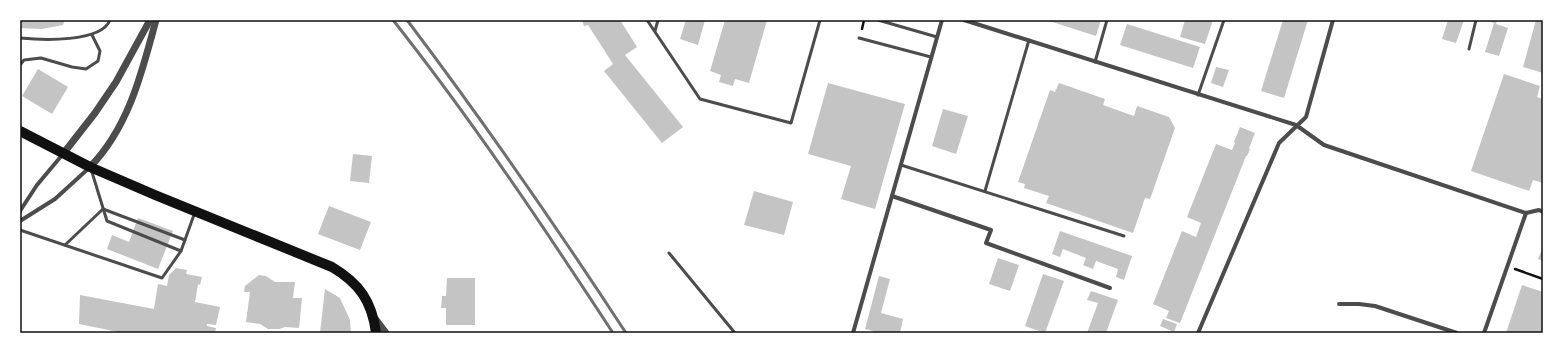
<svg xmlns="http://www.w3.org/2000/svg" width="1563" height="353" viewBox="0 0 1563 353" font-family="'Fira Sans Condensed',sans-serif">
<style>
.building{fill:#c4c4c4}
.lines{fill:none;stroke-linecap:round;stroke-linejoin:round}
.path{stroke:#111;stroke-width:2.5}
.service{stroke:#4c4c4c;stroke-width:3}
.minor{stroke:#4c4c4c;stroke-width:4}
.tertiary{stroke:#4c4c4c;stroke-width:7}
.primary{stroke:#111;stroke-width:10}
.rail{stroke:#707070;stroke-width:3}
.neatline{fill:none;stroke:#111;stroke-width:1.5}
</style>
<rect width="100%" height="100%" fill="#fff"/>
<!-- building -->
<g class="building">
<polygon points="20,20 65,20 63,25 42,29 20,28"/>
<polygon points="582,20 620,20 637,47 625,55 683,127 662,143 604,71 613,64 588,25 584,26"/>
<polygon points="686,20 705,20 698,45 680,39"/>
<polygon points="725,20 767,20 749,83 735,79 733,86 719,82 721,75 710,71"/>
<polygon points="1046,20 1101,20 1096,36"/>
<polygon points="1185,20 1213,20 1205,44 1180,37"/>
<polygon points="1283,20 1308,20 1284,98 1261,91"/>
<polygon points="1448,20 1464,20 1456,43 1442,39"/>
<polygon points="1484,20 1497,20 1496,24 1508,28 1499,56 1485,52 1494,23"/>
<polygon points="1536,20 1543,20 1543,73 1523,67"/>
<polygon points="1127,24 1200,47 1193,68 1120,45"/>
<polygon points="1216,67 1229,70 1223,87 1211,83"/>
<polygon points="38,69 68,87 52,114 22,96"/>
<polygon points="1504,74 1540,86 1537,97 1543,99 1543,183 1533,180 1529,191 1471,171"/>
<polygon points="828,83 905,104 875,209 841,199 851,166 808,154"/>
<polygon points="1059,83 1105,99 1103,105 1134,116 1137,106 1169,117 1175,128 1150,199 1145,198 1133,233 1046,203 1049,196 1024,188 1025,184 1018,182 1050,90 1055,92"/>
<polygon points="943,109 968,116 956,154 932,146"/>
<polygon points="1240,127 1255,133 1249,148 1250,149 1247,156 1246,156 1180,323 1166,318 1169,311 1153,304 1182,231 1196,237 1201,223 1187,217 1216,144 1232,150 1235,143 1234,142"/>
<polygon points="353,154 372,156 369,183 350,181"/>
<polygon points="754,191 793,202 784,235 744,225"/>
<polygon points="329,206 371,222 360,250 318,234"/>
<polygon points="138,218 173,231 158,269 107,249 112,235 129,242"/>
<polygon points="1060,231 1132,256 1124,280 1116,277 1118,269 1096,261 1093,269 1083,265 1086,258 1063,249 1060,257 1052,254"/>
<polygon points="1543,247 1543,261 1538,259"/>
<polygon points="998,258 1019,265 1010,291 989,284"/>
<polygon points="176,268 187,270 186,274 202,277 200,285 198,284 195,302 220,307 216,325 207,324 207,326 216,328 215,333 123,333 79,324 80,295 154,309 158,284 167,286 169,275"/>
<polygon points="1043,274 1064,281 1045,333 1025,326"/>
<polygon points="259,275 266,276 275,282 295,282 293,298 302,298 299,328 285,327 279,329 268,329 260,324 246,322 250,292 244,292 245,286"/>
<polygon points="879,276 890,279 881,313 903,319 900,333 873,333 873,331 865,329"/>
<polygon points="447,278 475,278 475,325 446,325 446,308 441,308 442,296 446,296"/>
<polygon points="1522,285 1543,292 1543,333 1506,333"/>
<polygon points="325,289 340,298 350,320 351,333 320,333"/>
<polygon points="1091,291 1118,300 1106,333 1087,333 1098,303 1087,300"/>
<polygon points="1163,319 1177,324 1174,332 1160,326"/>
</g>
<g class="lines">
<!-- path -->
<g class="path">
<polyline points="862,29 864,20"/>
<polyline points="1515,269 1543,279"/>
</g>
<!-- service -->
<g class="service">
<polyline points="647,20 700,99 791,123 820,20"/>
<polyline points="878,20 937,37"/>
<polyline points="655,31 658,20"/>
<path d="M 20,38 C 41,40 101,43 110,20"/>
<polyline points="859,38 931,57"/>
<polyline points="1469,49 1476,20"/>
<polyline points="1095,62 1107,20"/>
<polyline points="20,65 24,60 41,58 72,67 86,69 98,61 100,51 92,35"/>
<polyline points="1198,95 1224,20"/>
<polyline points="901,165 1124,236"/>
<polyline points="91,169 107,221 181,251"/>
<polyline points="985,191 1029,40"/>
<polyline points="103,209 185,240"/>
<polyline points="20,230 162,278 181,251 195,212"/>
<polyline points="65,245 103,209"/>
<polyline points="669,253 735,333"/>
</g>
<!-- minor -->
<g class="minor">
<polyline points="964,20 1296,125 1324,145 1526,213 1539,210 1543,212"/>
<polyline points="892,196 991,230 986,243 1110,288"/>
<polyline points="20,211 37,185 63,154"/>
<polyline points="20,221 55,199 89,168"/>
<polyline points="1339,304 1359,304 1375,306 1457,333"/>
<polyline points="853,333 942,20"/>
<polyline points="1198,333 1279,143 1306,117 1333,20"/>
<polyline points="1484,333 1526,213"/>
</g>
<!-- tertiary -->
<g class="tertiary">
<polyline points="63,154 95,113 116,82 150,20"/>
<path d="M 90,167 C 129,127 142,72 156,20"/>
<polyline points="374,317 386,333"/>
</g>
<!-- primary -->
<path class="primary" d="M 20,131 L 90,167 L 155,195 L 332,267 C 359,283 372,301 376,333"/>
<!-- rail -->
<g class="rail">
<path d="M 393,20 C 472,120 543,226 613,333"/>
<path d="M 407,20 C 484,122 556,226 626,333"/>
</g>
</g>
<!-- border -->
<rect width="1563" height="353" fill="none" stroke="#ffffff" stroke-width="42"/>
<rect x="21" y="21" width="1521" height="311" class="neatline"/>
</svg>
